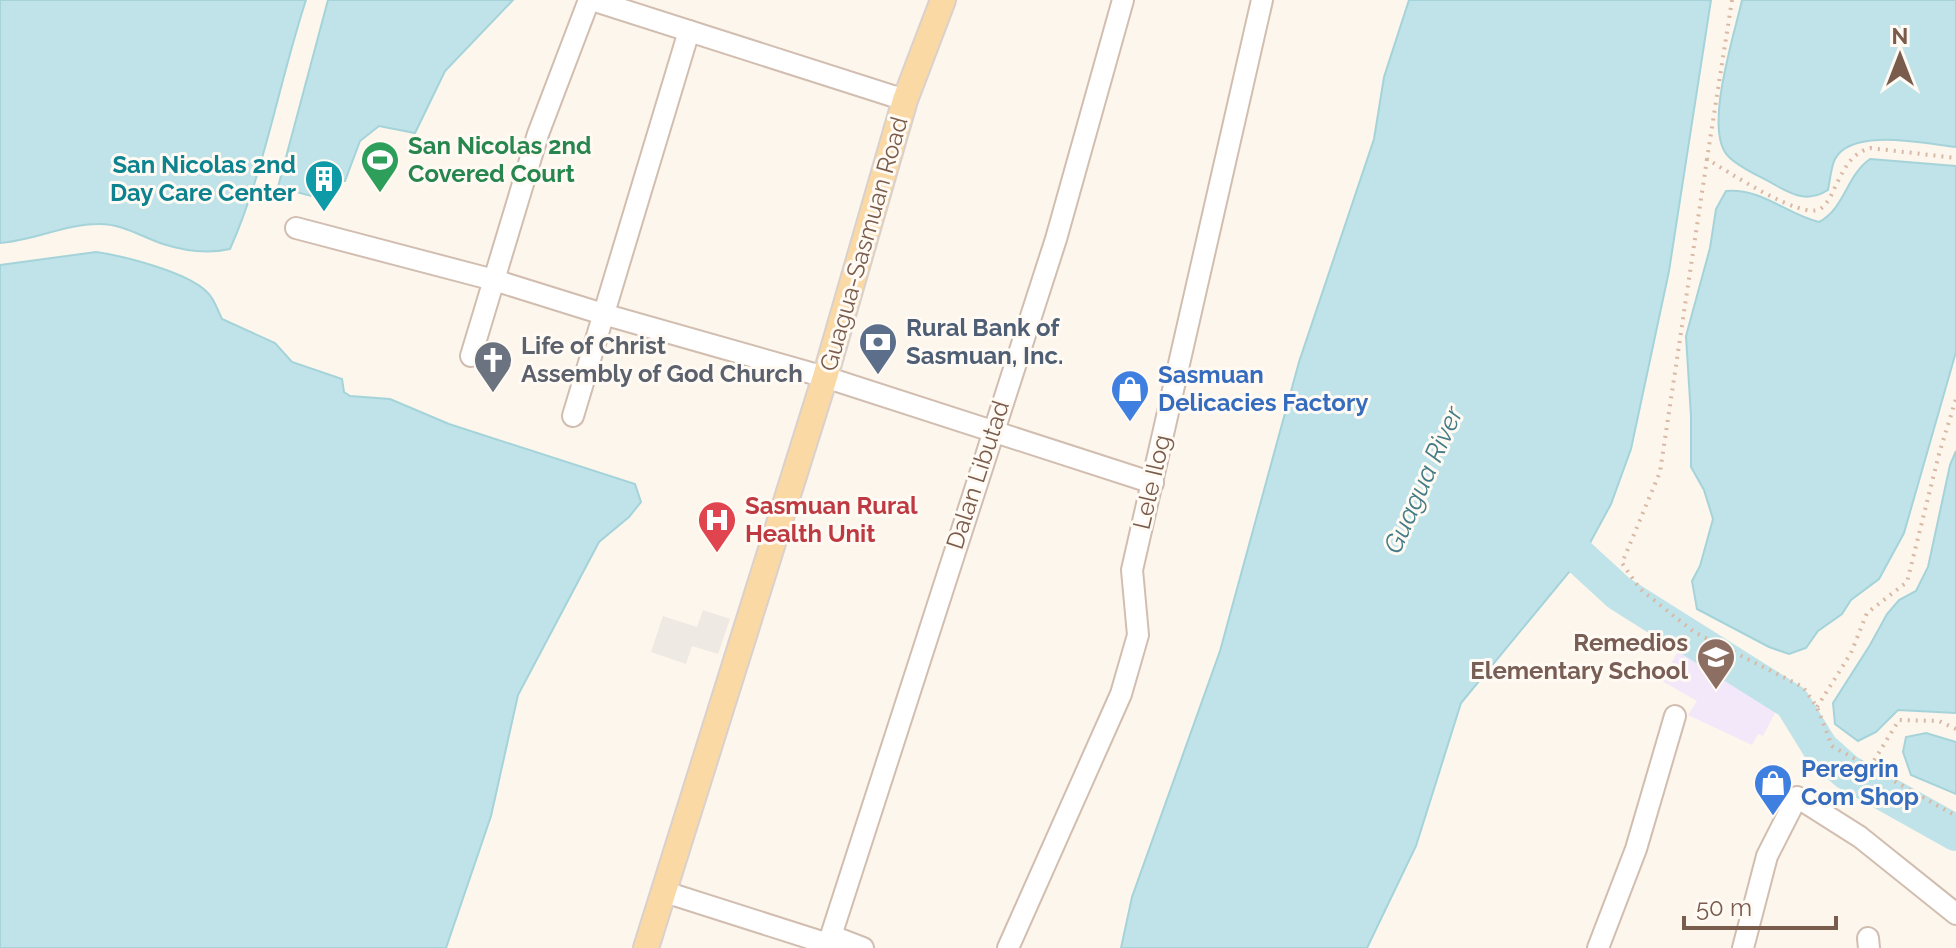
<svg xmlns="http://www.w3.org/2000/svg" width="1956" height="948" viewBox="0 0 1956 948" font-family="Raleway,sans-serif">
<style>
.industrial{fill:#efe9e4}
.education{fill:#f3e8fa}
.water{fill:#bfe3e8;stroke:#a5d3da;stroke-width:2}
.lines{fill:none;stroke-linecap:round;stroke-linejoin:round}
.river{stroke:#bfe3e8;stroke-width:36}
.minor-casing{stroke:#d1beb0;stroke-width:24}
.major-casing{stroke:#dad1cd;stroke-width:28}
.path{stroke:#d9b8a5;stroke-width:4;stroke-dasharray:2 6;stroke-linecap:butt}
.minor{stroke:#fff;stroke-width:20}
.major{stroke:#fbd9a5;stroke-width:24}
.labels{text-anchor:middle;stroke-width:6;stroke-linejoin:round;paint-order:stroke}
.leisure-label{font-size:24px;font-weight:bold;fill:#27864d;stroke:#fffaf3;text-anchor:start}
.culture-label{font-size:24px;font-weight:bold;fill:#0d838f;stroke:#fffaf3;text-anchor:end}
.street-label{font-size:24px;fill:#7a5c4d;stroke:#fffaf3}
.service-label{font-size:24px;font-weight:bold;fill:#4e5e75;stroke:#fffaf3;text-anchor:start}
.worship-label{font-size:24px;font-weight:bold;fill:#5b616d;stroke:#fffaf3;text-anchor:start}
.shop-label{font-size:24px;font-weight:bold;fill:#366cbe;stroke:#fffaf3;text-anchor:start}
.health-label{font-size:24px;font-weight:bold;fill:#be3a42;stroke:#fffaf3;text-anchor:start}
.education-label{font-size:24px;font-weight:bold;fill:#785e54;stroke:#fffaf3;text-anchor:end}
.water-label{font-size:26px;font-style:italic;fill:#437c86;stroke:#fffaf3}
</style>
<rect width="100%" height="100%" fill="#fdf6ec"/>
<!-- industrial -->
<polygon class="industrial" points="703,610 730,619 718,654 692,646 686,664 651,652 663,616 697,627"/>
<!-- education -->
<polygon class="education" points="1679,649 1771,701 1777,709 1763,736 1758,734 1752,745 1688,715 1697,701 1662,681"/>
<!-- water -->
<g class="water">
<path d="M 0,0 L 306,0 C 279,82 265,170 230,249 C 208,254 185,251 163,244 C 142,237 121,223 98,224 C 65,224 33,241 0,243 Z"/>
<polygon points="328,0 513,0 445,71 415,133 379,126 360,141 345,181 327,181 311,196 278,187"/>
<polygon points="1409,0 1711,0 1669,271 1631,449 1611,504 1584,554 1461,703 1416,846 1367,948 1121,948 1132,897 1220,651 1299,362 1374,139 1384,77"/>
<path d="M 1742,0 L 1956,0 L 1956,147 C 1926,144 1852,127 1835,159 C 1831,167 1830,180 1828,190 C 1809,202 1795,196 1777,186 C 1762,177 1741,169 1729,157 C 1702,132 1735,33 1742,0 Z"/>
<path d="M 1870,159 L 1956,166 L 1956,352 L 1904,533 L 1879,579 L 1851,600 L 1842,614 L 1818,631 L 1806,648 L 1789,654 L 1769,647 L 1697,609 L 1692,581 L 1700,566 L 1713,519 L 1704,490 L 1691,467 L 1691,416 L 1686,336 L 1710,248 L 1716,209 L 1726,191 C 1762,188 1786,214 1819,222 C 1845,208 1846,176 1870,159 Z"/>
<path d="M 96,252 C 124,256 187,272 207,292 C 214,298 218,311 222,319 L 275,343 L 292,362 L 342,379 L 344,392 L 350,396 L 390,399 L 449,424 L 635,484 L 641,502 L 629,517 L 599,542 L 518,695 L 491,816 L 446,948 L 0,948 L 0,265 Z"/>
<polygon points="1956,451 1956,713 1898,710 1876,732 1858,741 1835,724 1833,703 1870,645 1887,614 1899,600 1916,591 1928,567 1950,465"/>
<polygon points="1926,733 1956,742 1956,794 1911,775 1903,752 1906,737"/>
</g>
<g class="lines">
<!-- river -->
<polyline class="river" points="1546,526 1619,593 1792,702 1821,749 1847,772 1956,833"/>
<defs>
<g id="minor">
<polyline points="592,0 905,100"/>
<polyline points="296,228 494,280 603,314 825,377 1153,483"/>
<polyline points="471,356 538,134 589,0"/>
<polyline points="573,416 689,31"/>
<polyline points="665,892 828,944"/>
<polyline points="832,936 863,948"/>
<polyline points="1868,938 1869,948"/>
<polyline points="827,948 1056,239 1123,0"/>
<polyline points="1008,948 1121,694 1138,635 1132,570 1262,0"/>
<polyline points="1598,948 1636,849 1675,716"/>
<polyline points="1743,948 1767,856 1797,797 1860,837 1956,914"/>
</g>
<polyline id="major" points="646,948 825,377 905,100 943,0"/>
</defs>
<!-- minor casing -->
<use href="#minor" class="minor-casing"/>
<!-- major casing -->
<use href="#major" class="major-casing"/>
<!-- path -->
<g class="path">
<path d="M 1732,0 L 1707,159 C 1727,171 1801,220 1820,209 C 1829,203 1833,191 1837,183 C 1846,166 1851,154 1870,148 L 1956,158"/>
<polyline points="1707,159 1660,472 1622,563 1640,589 1694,632 1803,687 1817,707 1832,746 1956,816"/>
<polyline points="1817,707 1851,653 1867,613 1907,582 1939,454 1956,399"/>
<polyline points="1870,767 1899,720 1939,721 1956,729"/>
</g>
<!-- minor -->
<use href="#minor" class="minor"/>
<!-- major -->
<use href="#major" class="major"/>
</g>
<!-- icons -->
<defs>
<symbol id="stadium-pin" viewBox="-11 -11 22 30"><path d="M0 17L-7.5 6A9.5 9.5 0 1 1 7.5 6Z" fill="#2e9e5b" stroke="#fffaf3"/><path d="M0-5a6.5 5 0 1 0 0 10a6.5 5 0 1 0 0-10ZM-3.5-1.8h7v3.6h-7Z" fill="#fff"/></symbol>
<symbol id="building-pin" viewBox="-11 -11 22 30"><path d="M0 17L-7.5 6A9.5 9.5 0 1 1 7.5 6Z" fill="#0f9aa8" stroke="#fffaf3"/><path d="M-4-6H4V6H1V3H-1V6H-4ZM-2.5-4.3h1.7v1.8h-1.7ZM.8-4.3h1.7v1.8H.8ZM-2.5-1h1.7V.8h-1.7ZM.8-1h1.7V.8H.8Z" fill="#fff"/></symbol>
<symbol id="bank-pin" viewBox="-11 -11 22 30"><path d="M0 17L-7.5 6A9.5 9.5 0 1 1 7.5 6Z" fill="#5c6f8a" stroke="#fffaf3"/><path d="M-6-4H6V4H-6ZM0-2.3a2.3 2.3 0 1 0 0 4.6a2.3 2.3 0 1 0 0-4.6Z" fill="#fff"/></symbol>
<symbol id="church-pin" viewBox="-11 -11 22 30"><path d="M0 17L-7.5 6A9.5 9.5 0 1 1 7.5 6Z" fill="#6b7280" stroke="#fffaf3"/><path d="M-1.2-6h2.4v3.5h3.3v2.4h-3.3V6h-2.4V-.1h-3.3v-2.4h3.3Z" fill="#fff"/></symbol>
<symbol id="shop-pin" viewBox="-11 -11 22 30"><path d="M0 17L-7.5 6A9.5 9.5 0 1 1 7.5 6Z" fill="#3f7fe0" stroke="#fffaf3"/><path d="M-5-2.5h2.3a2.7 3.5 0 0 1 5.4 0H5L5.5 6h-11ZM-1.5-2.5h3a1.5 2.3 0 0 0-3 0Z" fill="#fff"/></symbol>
<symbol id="hospital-pin" viewBox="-11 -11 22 30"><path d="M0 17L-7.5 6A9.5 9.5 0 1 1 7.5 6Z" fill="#e0444e" stroke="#fffaf3"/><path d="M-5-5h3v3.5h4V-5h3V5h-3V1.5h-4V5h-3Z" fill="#fff"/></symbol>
<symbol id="school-pin" viewBox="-11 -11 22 30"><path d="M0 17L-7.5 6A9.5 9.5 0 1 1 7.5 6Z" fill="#8d6e63" stroke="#fffaf3"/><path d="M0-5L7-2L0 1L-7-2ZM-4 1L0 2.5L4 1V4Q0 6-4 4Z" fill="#fff"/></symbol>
</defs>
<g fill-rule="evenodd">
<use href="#stadium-pin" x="358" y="138" width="44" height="60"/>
<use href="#building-pin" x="302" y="157" width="44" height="60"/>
<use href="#bank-pin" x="856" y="320" width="44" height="60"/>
<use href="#church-pin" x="471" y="338" width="44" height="60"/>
<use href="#shop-pin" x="1108" y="367" width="44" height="60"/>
<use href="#hospital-pin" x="695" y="498" width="44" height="60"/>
<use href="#school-pin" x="1694" y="635" width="44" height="60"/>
<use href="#shop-pin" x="1751" y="761" width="44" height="60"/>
</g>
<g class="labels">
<!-- leisure labels -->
<g class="leisure-label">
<text x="408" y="154">San Nicolas 2nd<tspan x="408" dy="28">Covered Court</tspan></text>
</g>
<!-- culture labels -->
<g class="culture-label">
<text x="296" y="173">San Nicolas 2nd<tspan x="296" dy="28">Day Care Center</tspan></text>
</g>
<!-- street labels -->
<g class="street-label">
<text transform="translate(864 244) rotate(-74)" y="8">Guagua-Sasmuan Road</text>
<text transform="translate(978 475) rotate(-72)" y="8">Dalan Libutad</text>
<text transform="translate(1152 482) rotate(-77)" y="8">Lele Ilog</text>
</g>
<!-- service labels -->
<g class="service-label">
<text x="906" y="336">Rural Bank of<tspan x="906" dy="28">Sasmuan, Inc.</tspan></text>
</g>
<!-- worship labels -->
<g class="worship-label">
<text x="521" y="354">Life of Christ<tspan x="521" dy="28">Assembly of God Church</tspan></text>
</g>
<!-- shop labels -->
<g class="shop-label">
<text x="1158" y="383">Sasmuan<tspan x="1158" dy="28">Delicacies Factory</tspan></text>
<text x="1801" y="777">Peregrin<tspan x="1801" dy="28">Com Shop</tspan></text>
</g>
<!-- health labels -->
<g class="health-label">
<text x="745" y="514">Sasmuan Rural<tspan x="745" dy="28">Health Unit</tspan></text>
</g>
<!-- education labels -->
<g class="education-label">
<text x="1688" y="651">Remedios<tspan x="1688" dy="28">Elementary School</tspan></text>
</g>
<!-- water labels -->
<g class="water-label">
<text transform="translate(1423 480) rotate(-66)" y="9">Guagua River</text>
</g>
</g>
<!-- north arrow -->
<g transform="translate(1900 56)" stroke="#fffaf3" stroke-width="6" paint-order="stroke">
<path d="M0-6L14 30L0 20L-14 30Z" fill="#7a5c4d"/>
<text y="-12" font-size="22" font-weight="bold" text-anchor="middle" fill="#7a5c4d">N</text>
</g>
<!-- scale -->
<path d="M1684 916v12h152v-12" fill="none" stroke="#7a5c4d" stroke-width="4"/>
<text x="1696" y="916" font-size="24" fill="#7a5c4d" stroke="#fffaf3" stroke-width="6" paint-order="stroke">50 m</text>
</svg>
